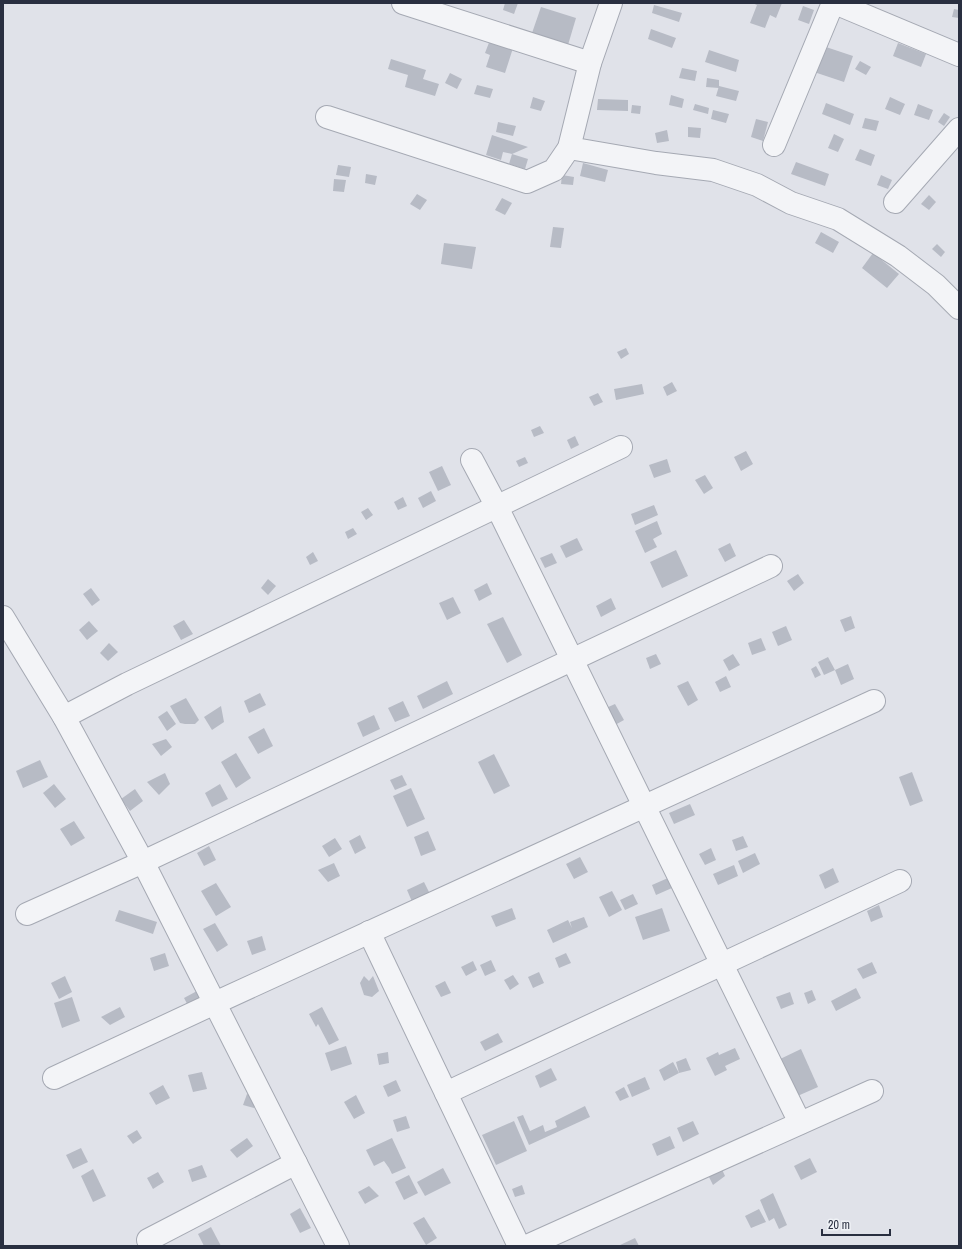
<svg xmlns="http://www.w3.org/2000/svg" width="962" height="1249" viewBox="0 0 962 1249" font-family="'Archivo Narrow',sans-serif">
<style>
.building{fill:#b7bbc5}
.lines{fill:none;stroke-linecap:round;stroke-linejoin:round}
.minor-casing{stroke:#a5a9b3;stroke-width:24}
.minor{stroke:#f3f4f7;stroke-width:22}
</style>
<rect width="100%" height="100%" fill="#e0e2e9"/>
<!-- building -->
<g class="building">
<polygon points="505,3 518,3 514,14 503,10"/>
<polygon points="752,3 782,3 776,18 770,15 765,28 750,23 757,5"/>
<polygon points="654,5 682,13 679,22 652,13"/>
<polygon points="803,6 814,10 809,24 798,20"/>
<polygon points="541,7 576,18 568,45 532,33"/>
<polygon points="954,9 959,10 959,18 952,17"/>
<polygon points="651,29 676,38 672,48 648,39"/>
<polygon points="490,40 513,48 505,73 486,67 490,55 485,53"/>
<polygon points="898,43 926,54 921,67 893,56"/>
<polygon points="823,46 853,56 844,82 814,72"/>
<polygon points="709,50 739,60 736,72 705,62"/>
<polygon points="391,59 426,70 423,79 439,84 435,96 405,87 408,75 388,69"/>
<polygon points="860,61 871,67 866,75 855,69"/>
<polygon points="682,68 697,71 695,81 679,78"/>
<polygon points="450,73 462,79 457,89 445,83"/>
<polygon points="707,78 719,80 719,88 706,87"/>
<polygon points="477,85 493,89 490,98 474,94"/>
<polygon points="719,86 739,91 736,101 716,96"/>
<polygon points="671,95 684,99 682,108 669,105"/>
<polygon points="533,97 545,101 541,111 530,108"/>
<polygon points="890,97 905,104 900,115 885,109"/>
<polygon points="598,99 628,100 628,111 597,110"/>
<polygon points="826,103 854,114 850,125 822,114"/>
<polygon points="695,104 709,108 708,114 693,110"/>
<polygon points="918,104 933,110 929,120 914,115"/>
<polygon points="632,105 641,106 640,114 631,113"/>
<polygon points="713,110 729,114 726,123 711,119"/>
<polygon points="944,113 950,117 944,126 938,122"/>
<polygon points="865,118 879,121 876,131 862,128"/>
<polygon points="756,119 768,122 763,141 751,137"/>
<polygon points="498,122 516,126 513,136 496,132"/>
<polygon points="688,127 701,128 700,138 688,137"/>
<polygon points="667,130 669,141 657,143 655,133"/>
<polygon points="834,134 844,139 838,152 828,148"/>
<polygon points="492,135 528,147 512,154 503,152 501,160 486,155"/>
<polygon points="860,149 875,155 871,166 855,160"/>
<polygon points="512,154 528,159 525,169 509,164"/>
<polygon points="796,162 829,174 825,186 791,174"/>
<polygon points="583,163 608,170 605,182 580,176"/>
<polygon points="338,165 351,167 349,177 336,175"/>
<polygon points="366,174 377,176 375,185 365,183"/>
<polygon points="562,175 574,177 573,185 561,184"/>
<polygon points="881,175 892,180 888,189 877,185"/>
<polygon points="334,179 346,180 344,192 333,191"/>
<polygon points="417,194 427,200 420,210 410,204"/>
<polygon points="929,195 936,202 929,210 921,204"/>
<polygon points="502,198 512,203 505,215 495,210"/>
<polygon points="553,227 564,228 561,248 550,247"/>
<polygon points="821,232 839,242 833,253 815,243"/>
<polygon points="444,243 476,247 472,269 441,264"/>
<polygon points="937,244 945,252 941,257 932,249"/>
<polygon points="873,253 899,274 887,288 862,268"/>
<polygon points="626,348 629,354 621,359 617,352"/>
<polygon points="672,382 677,391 667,396 663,387"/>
<polygon points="642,384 644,394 616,400 614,389"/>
<polygon points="598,393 603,402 594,406 589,397"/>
<polygon points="540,426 544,433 534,437 531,430"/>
<polygon points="575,436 579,445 571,449 567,440"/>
<polygon points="746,451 753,464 741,471 734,457"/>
<polygon points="525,457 528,463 519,467 516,461"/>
<polygon points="667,459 671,472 654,478 649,465"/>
<polygon points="442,466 451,485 438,491 429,472"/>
<polygon points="705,475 713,488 704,494 695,480"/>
<polygon points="431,491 436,501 423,508 418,498"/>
<polygon points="403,497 407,506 398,510 394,502"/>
<polygon points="654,505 658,515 635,525 631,514"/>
<polygon points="368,508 373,515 366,520 361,512"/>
<polygon points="657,521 662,534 653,539 657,547 645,553 635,531"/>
<polygon points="353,528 357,534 348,539 345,532"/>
<polygon points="577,538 583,550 566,558 560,546"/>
<polygon points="730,543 736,556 725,562 718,549"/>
<polygon points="676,550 688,576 662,588 650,562"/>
<polygon points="313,552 318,561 310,565 306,557"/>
<polygon points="552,553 557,563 545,568 540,558"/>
<polygon points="798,574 804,583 794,591 787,581"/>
<polygon points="268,579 276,586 268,595 261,588"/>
<polygon points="487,583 492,594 479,601 474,590"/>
<polygon points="91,588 100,600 92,606 83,594"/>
<polygon points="453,597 461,613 447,620 439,603"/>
<polygon points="611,598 616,609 601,617 596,606"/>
<polygon points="851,616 855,628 845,632 840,620"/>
<polygon points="503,617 522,655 507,663 487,624"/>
<polygon points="184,620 193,634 181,640 173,626"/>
<polygon points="89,621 98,631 87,640 79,630"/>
<polygon points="786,626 792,640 778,646 772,632"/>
<polygon points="761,638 766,650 752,655 748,643"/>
<polygon points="109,643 118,652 108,661 100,653"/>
<polygon points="656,654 661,664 650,669 646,658"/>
<polygon points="733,654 740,665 729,671 723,660"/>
<polygon points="828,657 835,670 824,675 818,662"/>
<polygon points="848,664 854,679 841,685 835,670"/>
<polygon points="816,666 821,675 815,678 811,669"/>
<polygon points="726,676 731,687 720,692 715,682"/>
<polygon points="447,681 453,694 423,709 417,696"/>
<polygon points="688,681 698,700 688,706 677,686"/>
<polygon points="260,693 266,705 249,713 244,701"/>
<polygon points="186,698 199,720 195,724 185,724 180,723 170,706"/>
<polygon points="403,701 410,716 395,722 388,708"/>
<polygon points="615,704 624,720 615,725 606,708"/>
<polygon points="221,706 224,722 212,730 204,717"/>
<polygon points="167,711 176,724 167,731 158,717"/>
<polygon points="374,715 380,729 363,737 357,723"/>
<polygon points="264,728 273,746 258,754 248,737"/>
<polygon points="166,739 172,747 161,756 152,744"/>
<polygon points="236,753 251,778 236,788 221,762"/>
<polygon points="494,754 510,786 494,794 478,762"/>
<polygon points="40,760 48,777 23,788 16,771"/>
<polygon points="912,772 923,801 910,806 899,777"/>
<polygon points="165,773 170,784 159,795 147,782"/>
<polygon points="402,775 407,785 395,790 390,780"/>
<polygon points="54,784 66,799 55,808 43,793"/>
<polygon points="220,784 228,799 212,807 205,793"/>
<polygon points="411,788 425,819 407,827 393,796"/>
<polygon points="135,789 143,801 130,811 121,799"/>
<polygon points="690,804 695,815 674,824 669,813"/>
<polygon points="74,821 85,838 71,846 60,829"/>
<polygon points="428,831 436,850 421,856 414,837"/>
<polygon points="360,835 366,848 355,854 349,841"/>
<polygon points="743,836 748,847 736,851 732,840"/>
<polygon points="335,838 342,849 329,857 322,846"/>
<polygon points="209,846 216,860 204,866 197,853"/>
<polygon points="711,848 716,860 705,865 699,854"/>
<polygon points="755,853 760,864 743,873 738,861"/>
<polygon points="580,857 588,872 574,879 566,864"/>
<polygon points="334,863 340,876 328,882 318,870"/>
<polygon points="734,865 738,876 718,885 713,874"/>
<polygon points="833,868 839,882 825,889 819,875"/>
<polygon points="668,878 672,888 656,895 652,885"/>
<polygon points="424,882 431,896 413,904 407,890"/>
<polygon points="216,883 231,907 216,916 201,891"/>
<polygon points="612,891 622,910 609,917 599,897"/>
<polygon points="633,894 638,904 625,910 620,900"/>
<polygon points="879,905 883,917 871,922 867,911"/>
<polygon points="512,908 516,919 496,927 491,916"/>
<polygon points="662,908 670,931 643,940 635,917"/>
<polygon points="119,910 157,922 153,934 115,921"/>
<polygon points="584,917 588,927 553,943 547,930 568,920 572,928 570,922"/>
<polygon points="215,923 228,945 217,952 203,929"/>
<polygon points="262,936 266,950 252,955 247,941"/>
<polygon points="165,953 169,966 154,971 150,958"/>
<polygon points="566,953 571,963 559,968 555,958"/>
<polygon points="491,960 496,971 485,976 480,965"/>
<polygon points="473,961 477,970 466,976 461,967"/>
<polygon points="872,962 877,973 863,979 857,969"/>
<polygon points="539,972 544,983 533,988 528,977"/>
<polygon points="513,975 519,984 510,990 504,980"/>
<polygon points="65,976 72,992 59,999 51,983"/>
<polygon points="364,976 369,981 373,976 379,991 372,997 364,995 360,983"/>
<polygon points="445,981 451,993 441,997 435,986"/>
<polygon points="856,988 861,998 836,1011 831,1001"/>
<polygon points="812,990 816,1000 808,1004 804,993"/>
<polygon points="197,991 204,1004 191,1011 184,998"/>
<polygon points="790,992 794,1004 781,1009 776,997"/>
<polygon points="72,997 80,1021 62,1028 54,1003"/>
<polygon points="120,1007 125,1017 110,1025 101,1017"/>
<polygon points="322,1007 339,1040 329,1045 318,1024 316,1027 309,1014"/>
<polygon points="498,1033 503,1042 485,1051 480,1042"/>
<polygon points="346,1046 352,1064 331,1071 325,1053"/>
<polygon points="735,1048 740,1059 725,1066 727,1070 715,1076 706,1058 718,1052 719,1055"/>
<polygon points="801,1049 818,1087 793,1098 776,1061"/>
<polygon points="388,1052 389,1063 379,1065 377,1054"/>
<polygon points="686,1058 691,1070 679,1073 676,1062"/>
<polygon points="673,1062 679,1073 664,1081 659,1070"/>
<polygon points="551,1068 557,1080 540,1088 535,1076"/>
<polygon points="202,1072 207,1089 193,1092 188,1075"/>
<polygon points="645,1077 650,1089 632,1097 627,1085"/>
<polygon points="396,1080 401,1091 388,1097 383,1086"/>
<polygon points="163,1085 170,1098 156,1105 149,1093"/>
<polygon points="624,1087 629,1097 620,1101 615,1092"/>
<polygon points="247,1094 257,1097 254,1108 243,1105"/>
<polygon points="356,1095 365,1113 354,1119 344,1102"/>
<polygon points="585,1106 590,1117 529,1145 517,1117 523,1115 530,1131 543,1125 545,1132 557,1127 555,1121"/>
<polygon points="406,1116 410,1128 397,1132 393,1120"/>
<polygon points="514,1121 527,1151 496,1165 482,1135"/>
<polygon points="693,1121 699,1134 683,1142 677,1128"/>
<polygon points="137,1130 142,1138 133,1144 127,1136"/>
<polygon points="670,1136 675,1148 657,1156 652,1144"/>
<polygon points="247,1138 253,1146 237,1158 230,1150"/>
<polygon points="392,1138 406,1168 392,1174 389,1168 384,1161 374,1166 366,1150"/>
<polygon points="81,1148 88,1162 73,1169 66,1155"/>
<polygon points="810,1158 817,1172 801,1180 794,1166"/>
<polygon points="202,1165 207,1177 192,1182 188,1170"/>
<polygon points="720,1165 725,1176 713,1185 706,1171"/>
<polygon points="443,1168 451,1183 425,1196 417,1182"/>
<polygon points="93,1169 106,1196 93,1202 81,1176"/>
<polygon points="158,1172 164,1182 153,1189 147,1178"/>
<polygon points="409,1175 418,1193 404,1200 395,1182"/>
<polygon points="522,1185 525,1194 515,1197 512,1189"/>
<polygon points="369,1186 379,1196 365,1204 358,1192"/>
<polygon points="773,1193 787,1225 779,1229 774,1218 769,1221 760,1200"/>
<polygon points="300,1208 311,1228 300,1233 290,1214"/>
<polygon points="759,1209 766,1222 751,1228 745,1216"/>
<polygon points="424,1217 437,1238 426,1245 413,1223"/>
<polygon points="211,1227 221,1246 204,1246 198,1234"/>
<polygon points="635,1238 639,1246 618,1246"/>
</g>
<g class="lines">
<defs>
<g id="minor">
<polyline points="403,3 590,63"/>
<polyline points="835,3 959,55"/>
<polyline points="327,117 527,182 554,170 569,148 590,63 611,3"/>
<polyline points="774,145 833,3"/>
<polyline points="569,148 656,163 713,170 757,185 791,203 838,219 898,256 936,285 959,308"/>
<polyline points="895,202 959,129"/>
<polyline points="472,460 497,507 800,1123"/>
<polyline points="3,617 64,717 143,862 338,1246"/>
<polyline points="64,717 127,684 621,447"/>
<polyline points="27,914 143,862 771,566"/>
<polyline points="369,932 519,1246"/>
<polyline points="54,1078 215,1003 874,701"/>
<polyline points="446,1093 900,881"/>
<polyline points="148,1240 296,1163"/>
<polyline points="527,1246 872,1091"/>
</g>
</defs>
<!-- minor casing -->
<use href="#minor" class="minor-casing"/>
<!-- minor -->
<use href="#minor" class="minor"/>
</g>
<!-- border -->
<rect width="962" height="1249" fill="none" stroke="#292f40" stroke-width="8"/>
<!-- scale -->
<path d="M822 1229v6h68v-6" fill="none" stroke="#292f40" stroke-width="2"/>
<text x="828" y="1229" font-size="12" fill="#292f40" stroke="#eff2f6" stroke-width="3" paint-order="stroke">20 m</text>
</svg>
